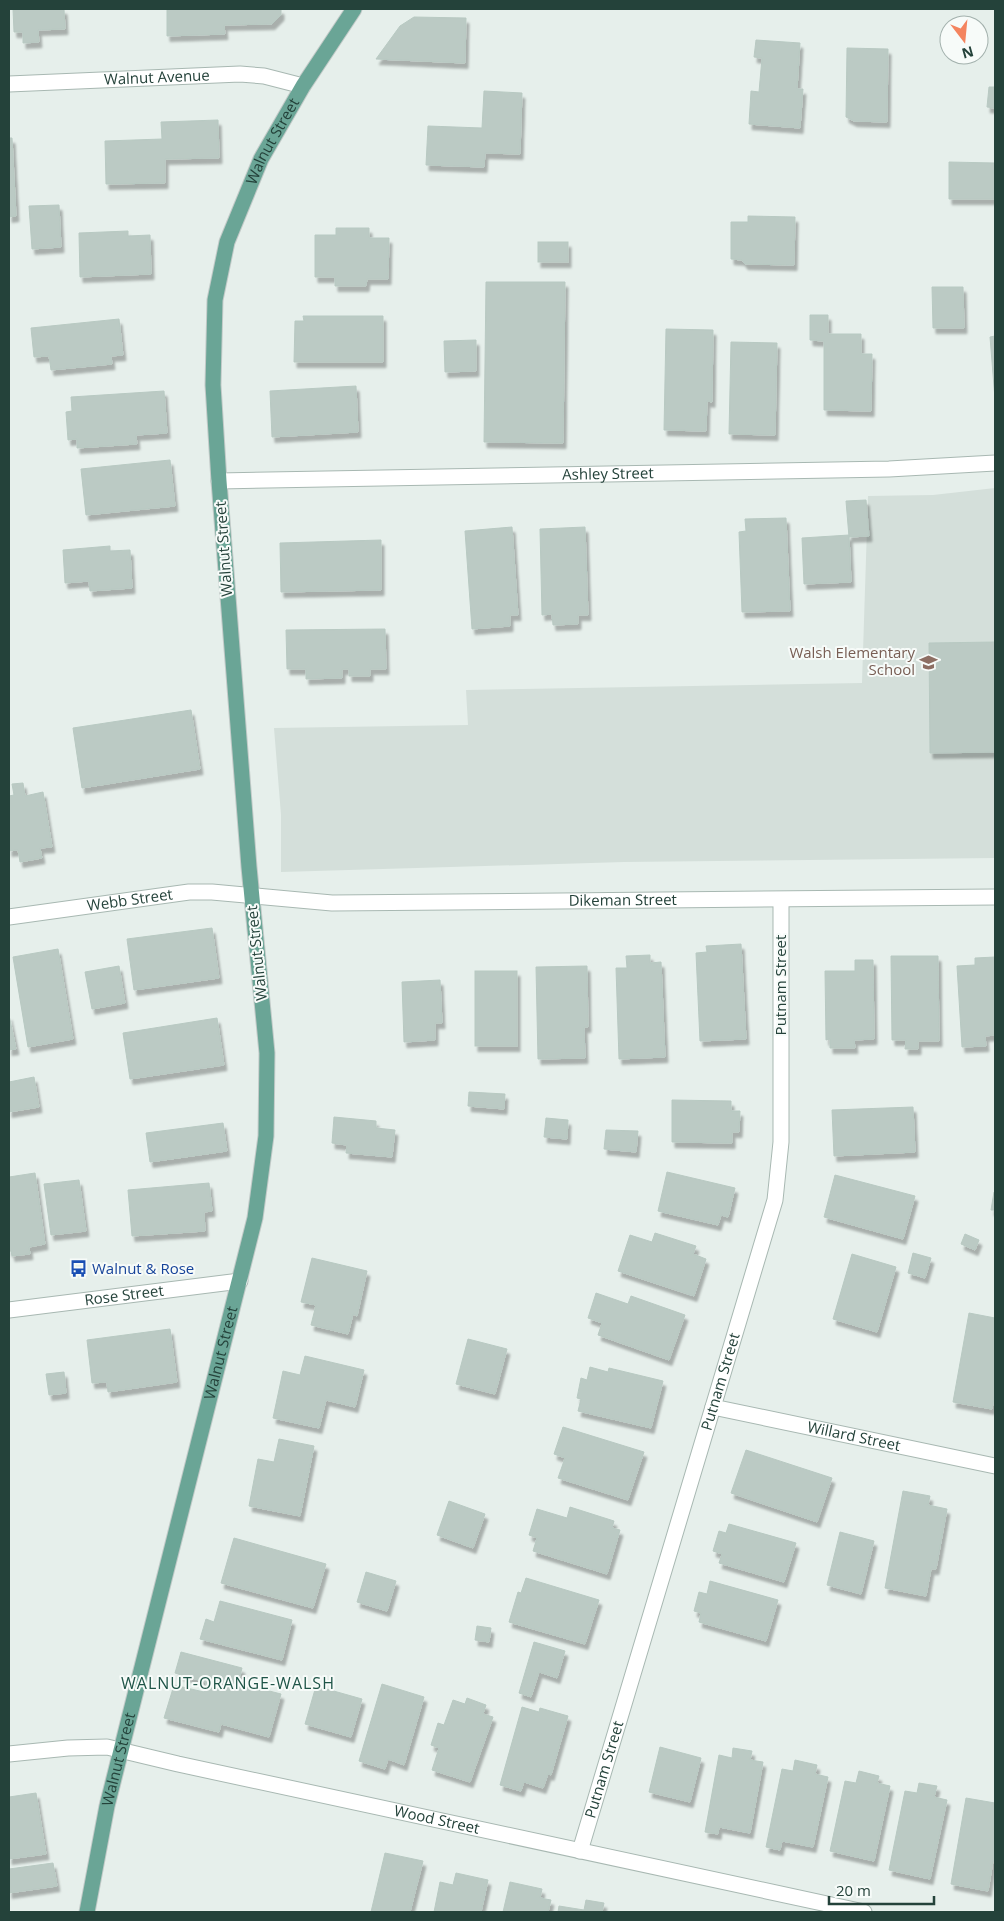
<svg xmlns="http://www.w3.org/2000/svg" width="1004" height="1921" viewBox="0 0 1004 1921" font-family="'Open Sans',sans-serif">
<style>
.built{fill:#d4dfda}
.building{fill:#bbcac4;stroke:#b8c9c2;filter:url(#shadow)}
.lines{fill:none;stroke-linecap:round;stroke-linejoin:round}
.minor-casing{stroke:#a8b8b2;stroke-width:17}
.major-casing{stroke:#c2cac8;stroke-width:17}
.minor{stroke:#fff;stroke-width:15}
.major{stroke:#6aa596;stroke-width:15}
.labels{text-anchor:middle;stroke-width:4;stroke-linejoin:round;paint-order:stroke}
.street-label{font-size:15px;fill:#24423a;stroke:#f7fbf9}
.education-label{font-size:15px;fill:#785e54;stroke:#f7fbf9;text-anchor:end}
.transit-label{font-size:15px;fill:#164399;stroke:#f7fbf9;text-anchor:start}
.neighbourhood-label{font-size:16px;letter-spacing:1px;fill:#1f5548;stroke:#f7fbf9}
</style>
<defs>
<filter id="shadow"><feDropShadow dx="3" dy="5.5" stdDeviation="1" flood-color="#0004"/></filter>
</defs>
<rect width="100%" height="100%" fill="#e6efeb"/>
<!-- built -->
<polygon class="built" points="995,488 995,858 624,862 281,872 281,815 274,728 468,725 466,690 862,683 868,496 933,495"/>
<!-- building -->
<g class="building">
<polygon points="13,9 64,9 65,29 38,30 39,42 23,43 23,32 14,32"/>
<polygon points="167,9 281,9 281,15 272,24 224,25 225,34 167,36"/>
<polygon points="414,17 466,18 465,63 376,59 400,26"/>
<polygon points="756,40 800,43 797,89 803,89 800,128 749,124 751,91 759,92 762,58 754,57"/>
<polygon points="847,48 888,49 887,122 854,121 846,117"/>
<polygon points="989,87 995,87 995,108 987,107"/>
<polygon points="484,91 522,93 520,154 485,153 484,167 426,165 428,126 482,128"/>
<polygon points="218,120 219,158 165,159 165,183 106,184 105,141 162,139 161,122"/>
<polygon points="9,138 12,138 16,216 9,217"/>
<polygon points="949,162 995,163 995,199 949,199"/>
<polygon points="59,205 61,247 32,249 29,206"/>
<polygon points="748,216 795,217 794,265 745,264 742,260 731,259 731,222 748,222"/>
<polygon points="336,228 369,228 369,238 389,238 388,279 367,279 366,286 335,286 335,277 315,277 315,235 336,235"/>
<polygon points="128,231 128,236 150,235 151,274 80,277 79,233"/>
<rect x="538" y="242" width="30" height="20"/>
<polygon points="486,282 565,282 563,443 484,442"/>
<polygon points="932,287 963,287 964,328 933,328"/>
<polygon points="810,315 828,315 828,334 861,334 861,354 872,354 871,411 824,410 824,341 810,340"/>
<polygon points="303,316 383,316 383,362 294,362 295,321 304,321"/>
<polygon points="119,319 123,355 111,356 112,364 51,370 49,356 34,357 31,328"/>
<polygon points="666,329 713,330 712,402 707,401 706,431 664,430"/>
<polygon points="995,336 995,399 990,337"/>
<polygon points="476,340 476,371 445,372 444,341"/>
<polygon points="731,342 777,343 775,435 729,434"/>
<polygon points="356,386 358,432 272,437 270,391"/>
<polygon points="164,391 167,433 136,435 137,444 77,448 77,439 68,440 66,412 72,411 71,397"/>
<polygon points="170,460 175,506 86,515 81,469"/>
<polygon points="866,500 869,536 849,537 846,501"/>
<polygon points="786,518 790,611 742,612 739,532 746,531 745,519"/>
<polygon points="512,527 518,615 510,615 510,626 472,629 465,531"/>
<polygon points="585,527 588,615 578,615 578,624 553,625 552,614 542,615 540,529"/>
<polygon points="849,535 851,582 804,584 802,538"/>
<polygon points="381,540 381,590 281,592 280,543"/>
<polygon points="110,546 110,551 130,550 132,588 90,591 89,581 65,583 63,550"/>
<polygon points="385,629 386,669 370,669 370,676 349,676 349,669 342,669 342,678 306,679 306,669 287,669 286,630"/>
<polygon points="995,642 995,752 930,753 929,643"/>
<polygon points="191,710 200,769 82,788 73,728"/>
<polygon points="23,783 25,796 43,792 52,847 40,848 42,858 20,862 18,850 9,851 9,796 14,795 12,784"/>
<polygon points="212,928 219,978 134,990 127,939"/>
<polygon points="741,944 746,1039 700,1041 696,953 707,952 706,946"/>
<polygon points="58,949 73,1039 28,1047 13,957"/>
<polygon points="650,955 650,963 661,962 665,1057 619,1059 616,968 627,968 626,956"/>
<polygon points="891,956 938,956 939,1041 918,1041 918,1049 905,1049 906,1040 892,1040"/>
<polygon points="995,957 995,1035 985,1036 986,1046 962,1047 957,966 975,965 975,958"/>
<polygon points="855,960 873,960 874,1039 854,1040 855,1048 830,1048 830,1039 826,1040 825,971 855,971"/>
<polygon points="119,966 125,1003 92,1009 85,972"/>
<polygon points="587,966 588,1027 584,1027 585,1058 538,1059 536,967"/>
<rect x="475" y="971" width="42" height="75"/>
<polygon points="440,980 442,1023 435,1023 435,1040 404,1042 402,982"/>
<polygon points="9,1015 16,1049 9,1050"/>
<polygon points="217,1018 224,1065 130,1079 123,1033"/>
<polygon points="34,1077 39,1107 9,1112 9,1082"/>
<polygon points="469,1092 505,1094 504,1109 468,1106"/>
<polygon points="672,1100 731,1101 731,1111 740,1111 739,1132 732,1132 732,1143 672,1142"/>
<polygon points="913,1107 915,1152 834,1156 832,1110"/>
<polygon points="334,1117 376,1121 376,1128 395,1130 392,1157 346,1153 347,1145 332,1143"/>
<polygon points="546,1118 568,1120 567,1139 544,1137"/>
<polygon points="223,1123 227,1151 150,1162 146,1133"/>
<polygon points="606,1130 638,1131 636,1152 604,1149"/>
<polygon points="667,1172 735,1188 728,1217 721,1215 718,1225 658,1211"/>
<polygon points="35,1173 45,1244 29,1247 30,1254 12,1256 11,1251 9,1251 9,1177"/>
<polygon points="835,1175 915,1196 903,1239 824,1217"/>
<polygon points="79,1180 86,1231 51,1235 44,1184"/>
<polygon points="209,1183 212,1211 204,1212 205,1231 132,1236 128,1190"/>
<polygon points="994,1192 995,1192 995,1210 991,1210"/>
<polygon points="655,1233 696,1246 693,1254 706,1259 694,1296 618,1271 630,1235 652,1242"/>
<polygon points="965,1234 979,1240 975,1250 961,1244"/>
<polygon points="913,1253 931,1258 925,1278 908,1273"/>
<polygon points="852,1254 896,1267 877,1332 833,1319"/>
<polygon points="312,1258 367,1271 357,1316 353,1314 348,1334 311,1325 316,1305 301,1302"/>
<polygon points="596,1293 628,1304 631,1296 685,1315 669,1360 598,1335 602,1323 588,1318"/>
<polygon points="969,1313 995,1318 995,1393 992,1409 953,1402"/>
<polygon points="170,1329 177,1382 108,1392 107,1382 92,1383 87,1340"/>
<polygon points="468,1339 507,1349 495,1394 456,1384"/>
<polygon points="305,1356 364,1370 355,1407 326,1400 319,1428 273,1418 283,1371 300,1375"/>
<polygon points="590,1367 608,1372 609,1368 663,1381 651,1428 578,1411 581,1399 577,1398 581,1378 587,1380"/>
<polygon points="64,1372 66,1393 49,1395 46,1374"/>
<polygon points="563,1427 644,1452 628,1500 558,1478 565,1458 554,1454"/>
<polygon points="279,1439 314,1446 300,1516 249,1506 258,1459 274,1462"/>
<polygon points="746,1450 832,1478 817,1522 731,1493"/>
<polygon points="903,1491 930,1496 928,1505 947,1509 936,1569 931,1569 926,1596 885,1588"/>
<polygon points="449,1501 485,1514 473,1548 437,1535"/>
<polygon points="570,1507 614,1521 612,1528 620,1530 607,1574 533,1551 537,1538 529,1535 537,1509 567,1518"/>
<polygon points="729,1524 796,1543 784,1582 719,1563 722,1554 713,1551 719,1531 726,1533"/>
<polygon points="840,1532 874,1541 861,1594 827,1585"/>
<polygon points="234,1538 326,1564 313,1608 221,1583"/>
<polygon points="366,1572 396,1581 387,1611 357,1602"/>
<polygon points="526,1578 599,1600 585,1644 509,1622 518,1592 521,1593"/>
<polygon points="710,1581 778,1600 766,1641 699,1622 701,1613 694,1611 699,1592 707,1594"/>
<polygon points="220,1601 292,1620 282,1660 200,1639 206,1619 214,1622"/>
<polygon points="477,1626 491,1628 489,1642 475,1640"/>
<polygon points="534,1642 565,1651 557,1678 539,1672 531,1697 519,1693"/>
<polygon points="181,1652 242,1668 238,1683 281,1694 269,1737 221,1724 219,1732 164,1718 174,1685 204,1692 206,1682 175,1673"/>
<polygon points="382,1684 424,1697 404,1765 388,1759 385,1769 359,1761"/>
<polygon points="316,1686 362,1699 351,1737 305,1724"/>
<polygon points="467,1698 486,1705 483,1714 493,1717 470,1782 432,1770 439,1748 431,1745 438,1723 444,1725 453,1700 465,1704"/>
<polygon points="522,1707 539,1712 540,1708 568,1716 551,1775 548,1774 543,1788 524,1782 521,1791 500,1785"/>
<polygon points="660,1747 701,1758 690,1802 649,1792"/>
<polygon points="733,1748 752,1751 750,1760 763,1762 750,1833 719,1827 718,1834 705,1832 719,1755 732,1758"/>
<polygon points="795,1760 817,1765 815,1774 828,1777 813,1847 782,1841 780,1850 766,1847 782,1769 793,1771"/>
<polygon points="859,1771 879,1776 877,1783 890,1786 874,1861 830,1851 845,1781 856,1783"/>
<polygon points="919,1783 937,1786 934,1797 947,1800 930,1879 889,1870 905,1791 917,1793"/>
<polygon points="36,1793 46,1854 9,1859 9,1797"/>
<polygon points="966,1798 995,1803 995,1862 993,1861 988,1891 951,1884"/>
<polygon points="385,1853 423,1861 410,1912 371,1912"/>
<polygon points="53,1863 57,1886 9,1893 9,1869"/>
<polygon points="456,1873 488,1880 481,1912 434,1912 440,1882 453,1885"/>
<polygon points="510,1882 542,1889 540,1898 551,1900 548,1912 503,1912"/>
<polygon points="586,1900 604,1903 602,1912 558,1912 559,1906 584,1910"/>
</g>
<g class="lines">
<defs>
<g id="minor">
<path id="s1" d="M 9,84 L 240,74 L 264,76 L 303,86"/>
<path id="s2" d="M 219,481 L 889,469 L 995,463"/>
<path id="s3" d="M 9,917 L 189,892 L 212,892 L 332,903 L 995,897"/>
<path id="s4" d="M 9,1310 L 240,1281"/>
<path id="s5" d="M 713,1407 L 995,1466"/>
<path id="s6" d="M 9,1754 L 68,1748 L 107,1747 L 178,1764 L 864,1912"/>
<path id="s7" d="M 580,1851 L 775,1200 L 781,1142 L 781,900"/>
</g>
<g id="major">
<path id="s8" d="M 87,1912 L 107,1806 L 255,1218 L 266,1136 L 267,1053 L 249,867 L 219,481 L 213,385 L 215,300 L 227,242 L 261,159 L 303,86 L 354,9"/>
</g>
</defs>
<!-- minor casing -->
<use href="#minor" class="minor-casing"/>
<!-- major casing -->
<use href="#major" class="major-casing"/>
<!-- minor -->
<use href="#minor" class="minor"/>
<!-- major -->
<use href="#major" class="major"/>
</g>
<!-- icons -->
<defs>
<symbol id="school-bare" viewBox="-9 -9 18 18"><path d="M0-5L7-2L0 1L-7-2ZM-4 1L0 2.5L4 1V4Q0 6-4 4Z" fill="#8d6e63" stroke="#f7fbf9" stroke-width="2.5" paint-order="stroke"/></symbol>
<symbol id="bus-bare" viewBox="-9 -9 18 18"><path d="M-5-6H5V4H4V6H2V4H-2V6H-4V4H-5ZM-3.5-4V0h7V-4ZM-3.5 1.2v1.5H-2V1.2ZM2 1.2v1.5H3.5V1.2Z" fill="#1a4fb4" stroke="#f7fbf9" stroke-width="2.5" paint-order="stroke"/></symbol>
</defs>
<g fill-rule="evenodd">
<use href="#school-bare" x="916" y="650" width="25" height="25"/>
<use href="#bus-bare" x="66" y="1256" width="25" height="25"/>
</g>
<g class="labels">
<!-- street labels -->
<g class="street-label">
<text dy="5" stroke="none"><textPath href="#s1" startOffset="148">Walnut Avenue</textPath></text>
<text dy="5" stroke="none"><textPath href="#s8" startOffset="1805">Walnut Street</textPath></text>
<text dy="5" stroke="none"><textPath href="#s2" startOffset="389">Ashley Street</textPath></text>
<text transform="translate(224 549) rotate(-94)" y="5">Walnut Street</text>
<text dy="5" stroke="none"><textPath href="#s3" startOffset="122">Webb Street</textPath></text>
<text dy="5" stroke="none"><textPath href="#s3" startOffset="616">Dikeman Street</textPath></text>
<text transform="translate(257 953) rotate(-96)" y="5">Walnut Street</text>
<text transform="translate(781 985) rotate(-90)" y="5">Putnam Street</text>
<text dy="5" stroke="none"><textPath href="#s4" startOffset="116">Rose Street</textPath></text>
<text dy="5" stroke="none"><textPath href="#s8" startOffset="575">Walnut Street</textPath></text>
<text dy="5" stroke="none"><textPath href="#s7" startOffset="490">Putnam Street</textPath></text>
<text dy="5" stroke="none"><textPath href="#s5" startOffset="144">Willard Street</textPath></text>
<text dy="5" stroke="none"><textPath href="#s8" startOffset="156">Walnut Street</textPath></text>
<text dy="5" stroke="none"><textPath href="#s7" startOffset="85">Putnam Street</textPath></text>
<text dy="5" stroke="none"><textPath href="#s6" startOffset="436">Wood Street</textPath></text>
</g>
<!-- education labels -->
<g class="education-label">
<text x="915" y="658">Walsh Elementary<tspan x="915" dy="17">School</tspan></text>
</g>
<!-- transit labels -->
<g class="transit-label">
<text x="92" y="1274">Walnut &amp; Rose</text>
</g>
<!-- neighbourhood labels -->
<g class="neighbourhood-label">
<text x="228" y="1689">WALNUT-ORANGE-WALSH</text>
</g>
</g>
<!-- border -->
<rect width="1004" height="1921" fill="none" stroke="#24423a" stroke-width="20"/>
<!-- north arrow -->
<g transform="translate(964 40) rotate(164)"><circle r="24" fill="#f7fbf9" stroke="#a3b1ad"/>
<path d="M0-4L9 19L0 12L-9 19Z" fill="#f4845f"/>
<text y="-8" font-size="14" font-weight="bold" text-anchor="middle" fill="#24423a">N</text>
</g>
<!-- scale -->
<path d="M829 1896v8h105v-8" fill="none" stroke="#24423a" stroke-width="2.5"/>
<text x="836" y="1896" font-size="15" fill="#24423a" stroke="#f7fbf9" stroke-width="4" paint-order="stroke">20 m</text>
</svg>
